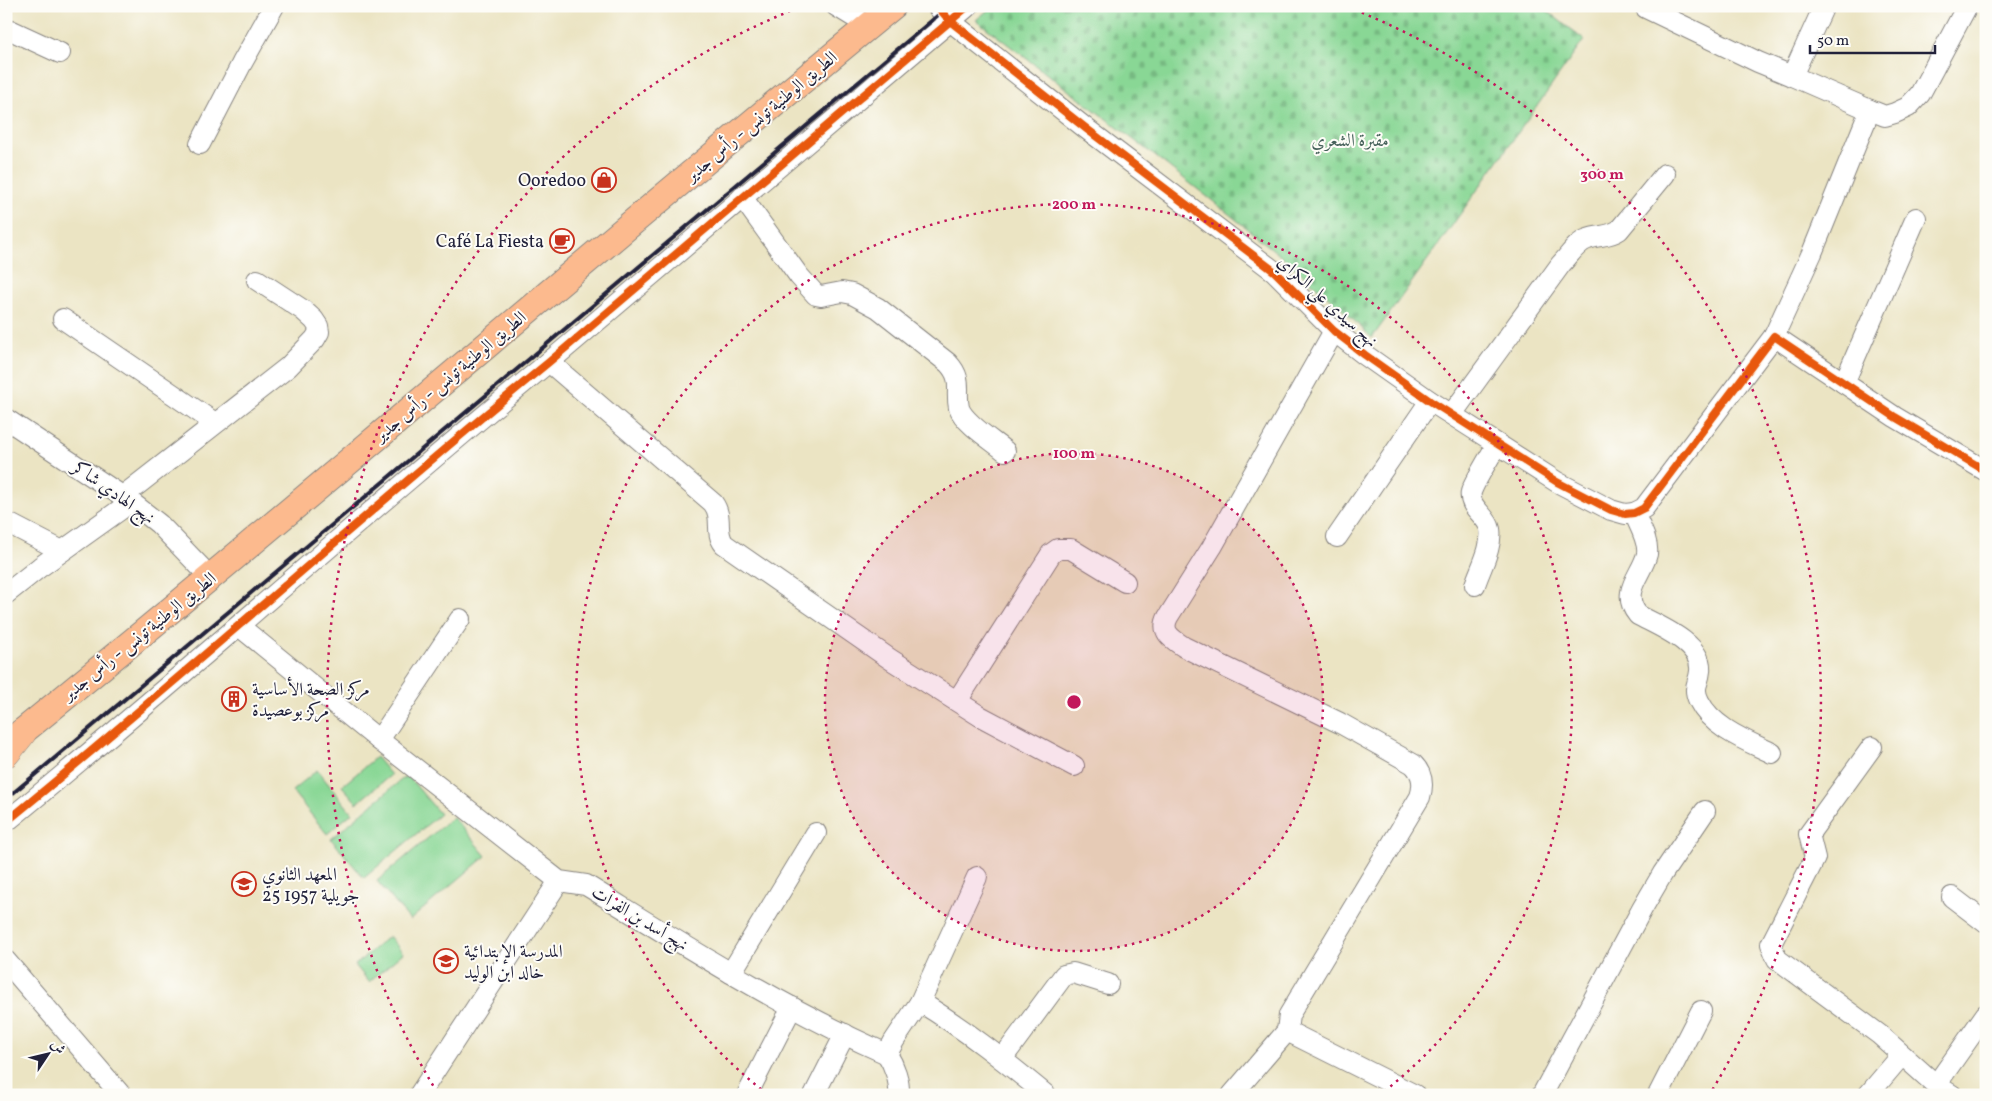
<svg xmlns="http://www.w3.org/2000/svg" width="1992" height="1101" viewBox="0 0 1992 1101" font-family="Vollkorn,Amiri,serif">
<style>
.grass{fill:#89d795;stroke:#567c68}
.cemetery{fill:url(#cemetery-stones);stroke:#567c68}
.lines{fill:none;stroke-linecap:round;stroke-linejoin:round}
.minor-casing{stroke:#86837f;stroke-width:22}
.major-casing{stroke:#86837f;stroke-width:28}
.highway-casing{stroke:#86837f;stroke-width:29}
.minor{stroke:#fff;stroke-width:20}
.major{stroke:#fcba8e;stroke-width:26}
.highway{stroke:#fcba8e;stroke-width:28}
.rail{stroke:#22223b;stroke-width:4}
.cycleway-casing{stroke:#fdfcf7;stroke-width:11}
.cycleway{stroke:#e8590c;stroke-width:8}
.ring{fill:none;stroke:#c2185b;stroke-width:2.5;stroke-dasharray:2.5 5}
.labels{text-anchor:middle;stroke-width:4;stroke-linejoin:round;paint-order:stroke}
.street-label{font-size:18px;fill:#22223b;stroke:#fdfcf7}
.park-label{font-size:18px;fill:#46615a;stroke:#fdfcf7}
.poi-label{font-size:18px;fill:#22223b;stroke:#fdfcf7;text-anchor:start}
.centre{fill:#c2185b;stroke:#fdfcf7;stroke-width:2.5}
.ring-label{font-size:15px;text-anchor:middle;font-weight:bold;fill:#c2185b;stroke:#fdfcf7;stroke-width:4;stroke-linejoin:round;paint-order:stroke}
</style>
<defs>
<pattern id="cemetery-stones" width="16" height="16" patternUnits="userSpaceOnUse" patternTransform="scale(1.25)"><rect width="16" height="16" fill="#89d795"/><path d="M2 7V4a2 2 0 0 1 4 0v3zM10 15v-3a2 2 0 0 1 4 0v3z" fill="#76b881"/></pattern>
</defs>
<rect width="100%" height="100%" fill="#fdfcf7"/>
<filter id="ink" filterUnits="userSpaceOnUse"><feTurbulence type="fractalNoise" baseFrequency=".02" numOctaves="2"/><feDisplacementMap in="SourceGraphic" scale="10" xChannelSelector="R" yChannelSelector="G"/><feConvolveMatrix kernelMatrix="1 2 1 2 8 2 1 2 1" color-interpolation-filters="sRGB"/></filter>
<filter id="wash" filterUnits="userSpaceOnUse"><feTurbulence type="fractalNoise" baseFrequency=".0096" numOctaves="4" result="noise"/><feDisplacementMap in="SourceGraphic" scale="20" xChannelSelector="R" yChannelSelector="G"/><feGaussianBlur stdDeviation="1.12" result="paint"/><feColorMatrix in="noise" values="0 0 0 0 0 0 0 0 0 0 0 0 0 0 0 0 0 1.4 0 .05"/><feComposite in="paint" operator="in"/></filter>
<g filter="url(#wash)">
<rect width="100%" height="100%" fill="#ebe4c3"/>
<!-- grass -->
<g class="grass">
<polygon points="376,757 391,775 357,803 342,786"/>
<polygon points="317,770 352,813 327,834 292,791"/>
<polygon points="407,775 440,814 364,878 331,839"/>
<polygon points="453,817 486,856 410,920 377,881"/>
<polygon points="389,936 403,953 369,982 355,965"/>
</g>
<!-- cemetery -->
<path class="cemetery" d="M 993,6 L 1541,6 L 1584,40 L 1372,338 C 1322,288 1269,246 1214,202 C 1136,140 1055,81 976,20 Z"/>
</g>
<g filter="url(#ink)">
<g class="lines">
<defs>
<g id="minor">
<polyline points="836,6 869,26"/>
<polyline points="937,6 950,21 1088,130 1274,271 1334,331 1365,355 1430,401 1557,482 1611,510 1625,514 1634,513 1644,508 1774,336 1895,417 1986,471"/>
<polyline points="1646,8 1758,62 1792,76"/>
<polyline points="6,28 60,53"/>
<polyline points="1870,110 1885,116 1895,113 1908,107 1920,94 1967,6"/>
<polyline points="200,144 242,63 274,6"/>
<path d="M 742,197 L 799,276 L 816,295 L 821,296 L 842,292 L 852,294 L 878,308 L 948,363 C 964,380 955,390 959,408 C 964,423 993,441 1005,451"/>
<polyline points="63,319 215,423"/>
<polyline points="1774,336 1812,253 1870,110 1792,76 1824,6"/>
<path d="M 549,362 L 713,503 C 724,518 714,531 724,544 L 890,659 L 980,716 L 1074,766"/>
<polyline points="1844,383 1916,218"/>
<path d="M 1452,414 L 1561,264 C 1569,256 1577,242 1588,239 C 1598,235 1609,237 1619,230 L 1665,174"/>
<polyline points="6,419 131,502 159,524 211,578"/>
<polyline points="123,496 288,367 315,339 319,332 318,326 314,320 303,310 257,280"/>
<path d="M 1634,513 C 1639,525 1649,541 1647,554 C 1642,575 1619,592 1638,615 C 1658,626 1703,643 1700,671 C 1699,684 1692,686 1699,701 C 1712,728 1747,741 1772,753"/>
<polyline points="6,522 62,551"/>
<polyline points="1337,537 1430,401"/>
<path d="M 1475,585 C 1480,569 1493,547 1490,529 C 1487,515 1468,508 1471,492 C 1474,482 1491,455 1497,444"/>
<polyline points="6,594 40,567 131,502"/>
<path d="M 239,626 L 379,740 L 559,881 L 586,885 C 684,945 782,1008 887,1054 L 894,1041 L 920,1002 C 965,1029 1006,1062 1046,1095"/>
<polyline points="957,701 1051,554 1058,549 1071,549 1125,582"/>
<polyline points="379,740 460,619"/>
<polyline points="1872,747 1809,834 1815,858 1771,944 1777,959 1880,1035 1936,1085 1952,1095"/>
<path d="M 6,822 C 190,672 365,512 549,362 L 968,6"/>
<polyline points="1952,897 1986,923"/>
<polyline points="6,961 121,1095"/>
<polyline points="731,973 816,833"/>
<polyline points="920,1002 977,877"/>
<polyline points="1287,1031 1415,1095"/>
<path d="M 887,1054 C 894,1065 900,1081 899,1095"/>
<polyline points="1002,1059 1064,975 1073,973 1108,984"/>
<polyline points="1936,1085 1986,1014"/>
<polyline points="419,1095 559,881"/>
<polyline points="747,1095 792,1007"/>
<polyline points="814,1095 845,1034"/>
<path d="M 1232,1095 L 1287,1031 L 1289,1015 L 1420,797 C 1424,784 1423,774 1413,764 L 1340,723 L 1184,647 C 1172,639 1160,632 1168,617 L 1212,547 L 1334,331"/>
<polyline points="1542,1095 1642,909 1663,873 1705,811"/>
<polyline points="1658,1095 1701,1011"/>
<polyline points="1868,1095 1901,1056"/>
</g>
<path id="major" d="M 6,745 C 305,503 595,250 893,6"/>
<polyline id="highway" points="6,753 22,733"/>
</defs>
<!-- minor casing -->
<use href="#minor" class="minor-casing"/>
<!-- major casing -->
<use href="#major" class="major-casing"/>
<!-- highway casing -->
<use href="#highway" class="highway-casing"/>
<!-- minor -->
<use href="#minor" class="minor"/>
<!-- major -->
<use href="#major" class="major"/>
<!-- highway -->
<use href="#highway" class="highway"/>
<!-- rail -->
<polyline class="rail" points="6,799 949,6"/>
<defs>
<g id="cycleway">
<polyline points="937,6 950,21 1088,130 1274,271 1334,331 1365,355 1430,401 1557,482 1611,510 1625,514 1634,513 1644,508 1774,336 1895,417 1986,471"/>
<path d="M 6,822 C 190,672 365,512 549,362 L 968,6"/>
</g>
</defs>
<!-- cycleway casing -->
<use href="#cycleway" class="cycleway-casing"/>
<!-- cycleway -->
<use href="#cycleway" class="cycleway"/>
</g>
</g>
<!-- distance rings -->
<circle cx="1074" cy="702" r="249" fill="#c2185b" fill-opacity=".12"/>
<g class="ring">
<circle cx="1074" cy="702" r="249"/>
<path d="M767 1094A498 498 0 1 1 1381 1094"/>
<path d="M437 1092A747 747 0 0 1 800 7M1348 7A747 747 0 0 1 1711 1092"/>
</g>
<!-- icons -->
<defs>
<symbol id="shop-ring" viewBox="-11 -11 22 22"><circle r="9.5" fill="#fdfcf7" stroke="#c8321e" stroke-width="1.5"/><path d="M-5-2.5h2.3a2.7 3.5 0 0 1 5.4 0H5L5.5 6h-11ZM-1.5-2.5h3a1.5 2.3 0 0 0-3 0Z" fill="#c8321e"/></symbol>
<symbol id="cafe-ring" viewBox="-11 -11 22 22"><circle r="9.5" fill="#fdfcf7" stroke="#c8321e" stroke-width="1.5"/><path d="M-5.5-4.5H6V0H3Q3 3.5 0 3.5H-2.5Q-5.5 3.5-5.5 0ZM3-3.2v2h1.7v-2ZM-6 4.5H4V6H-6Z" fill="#c8321e"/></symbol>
<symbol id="building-ring" viewBox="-11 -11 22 22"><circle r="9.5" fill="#fdfcf7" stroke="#c8321e" stroke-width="1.5"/><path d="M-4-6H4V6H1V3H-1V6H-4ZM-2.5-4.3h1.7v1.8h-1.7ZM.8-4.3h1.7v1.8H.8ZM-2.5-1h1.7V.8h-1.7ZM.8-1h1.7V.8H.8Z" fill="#c8321e"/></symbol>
<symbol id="school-ring" viewBox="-11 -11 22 22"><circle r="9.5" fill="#fdfcf7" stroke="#c8321e" stroke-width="1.5"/><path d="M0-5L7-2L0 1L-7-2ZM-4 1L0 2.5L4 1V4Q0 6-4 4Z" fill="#c8321e"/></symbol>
</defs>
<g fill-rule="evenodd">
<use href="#shop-ring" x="590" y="166" width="28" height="28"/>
<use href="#cafe-ring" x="548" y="227" width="28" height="28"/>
<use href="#building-ring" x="220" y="685" width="28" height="28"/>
<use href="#school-ring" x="230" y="870" width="28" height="28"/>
<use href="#school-ring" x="432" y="947" width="28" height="28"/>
</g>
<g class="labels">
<!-- street labels -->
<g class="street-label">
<text transform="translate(761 116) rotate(-40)" y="6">الطريق الوطنية تونس - رأس جدير</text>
<text transform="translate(1328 301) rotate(42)" y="6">نهج سيدي علي الكراي</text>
<text transform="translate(450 376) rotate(-40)" y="6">الطريق الوطنية تونس - رأس جدير</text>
<text transform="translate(114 492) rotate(35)" y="6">نهج الهادي شاكر</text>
<text transform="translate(139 636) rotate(-39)" y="6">الطريق الوطنية تونس - رأس جدير</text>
<text transform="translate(640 918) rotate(31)" y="6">نهج أسد بن الفرات</text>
</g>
<!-- park labels -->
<g class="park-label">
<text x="1350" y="146">مقبرة الشعري</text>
</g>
<!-- poi labels -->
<g class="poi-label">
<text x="586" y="186" text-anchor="end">Ooredoo</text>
<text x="544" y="247" text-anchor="end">Café La Fiesta</text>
<text x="252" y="695">مركز الصحة الأساسية<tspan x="252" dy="21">مركز بوعصيدة</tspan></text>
<text x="262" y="880">المعهد الثانوي<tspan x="262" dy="21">25 جويلية 1957</tspan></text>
<text x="464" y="957">المدرسة الإبتدائية<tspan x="464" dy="21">خالد ابن الوليد</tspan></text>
</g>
</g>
<circle cx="1074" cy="702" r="8" class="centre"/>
<g class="ring-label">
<text x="1602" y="179">300 m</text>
<text x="1074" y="209">200 m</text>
<text x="1074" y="458">100 m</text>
</g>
<!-- margin -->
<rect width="1992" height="1101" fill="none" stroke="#fdfcf7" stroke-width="25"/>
<!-- north arrow -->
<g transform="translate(48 1054) rotate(55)" stroke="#fdfcf7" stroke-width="4" paint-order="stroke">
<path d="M0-4L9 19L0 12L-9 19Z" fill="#22223b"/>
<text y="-8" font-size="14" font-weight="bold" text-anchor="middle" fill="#22223b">ش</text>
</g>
<!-- scale -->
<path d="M1810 45v8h125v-8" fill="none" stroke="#22223b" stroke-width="2.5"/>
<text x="1817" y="45" font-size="15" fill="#22223b" stroke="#fdfcf7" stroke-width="4" paint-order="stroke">50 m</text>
</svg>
